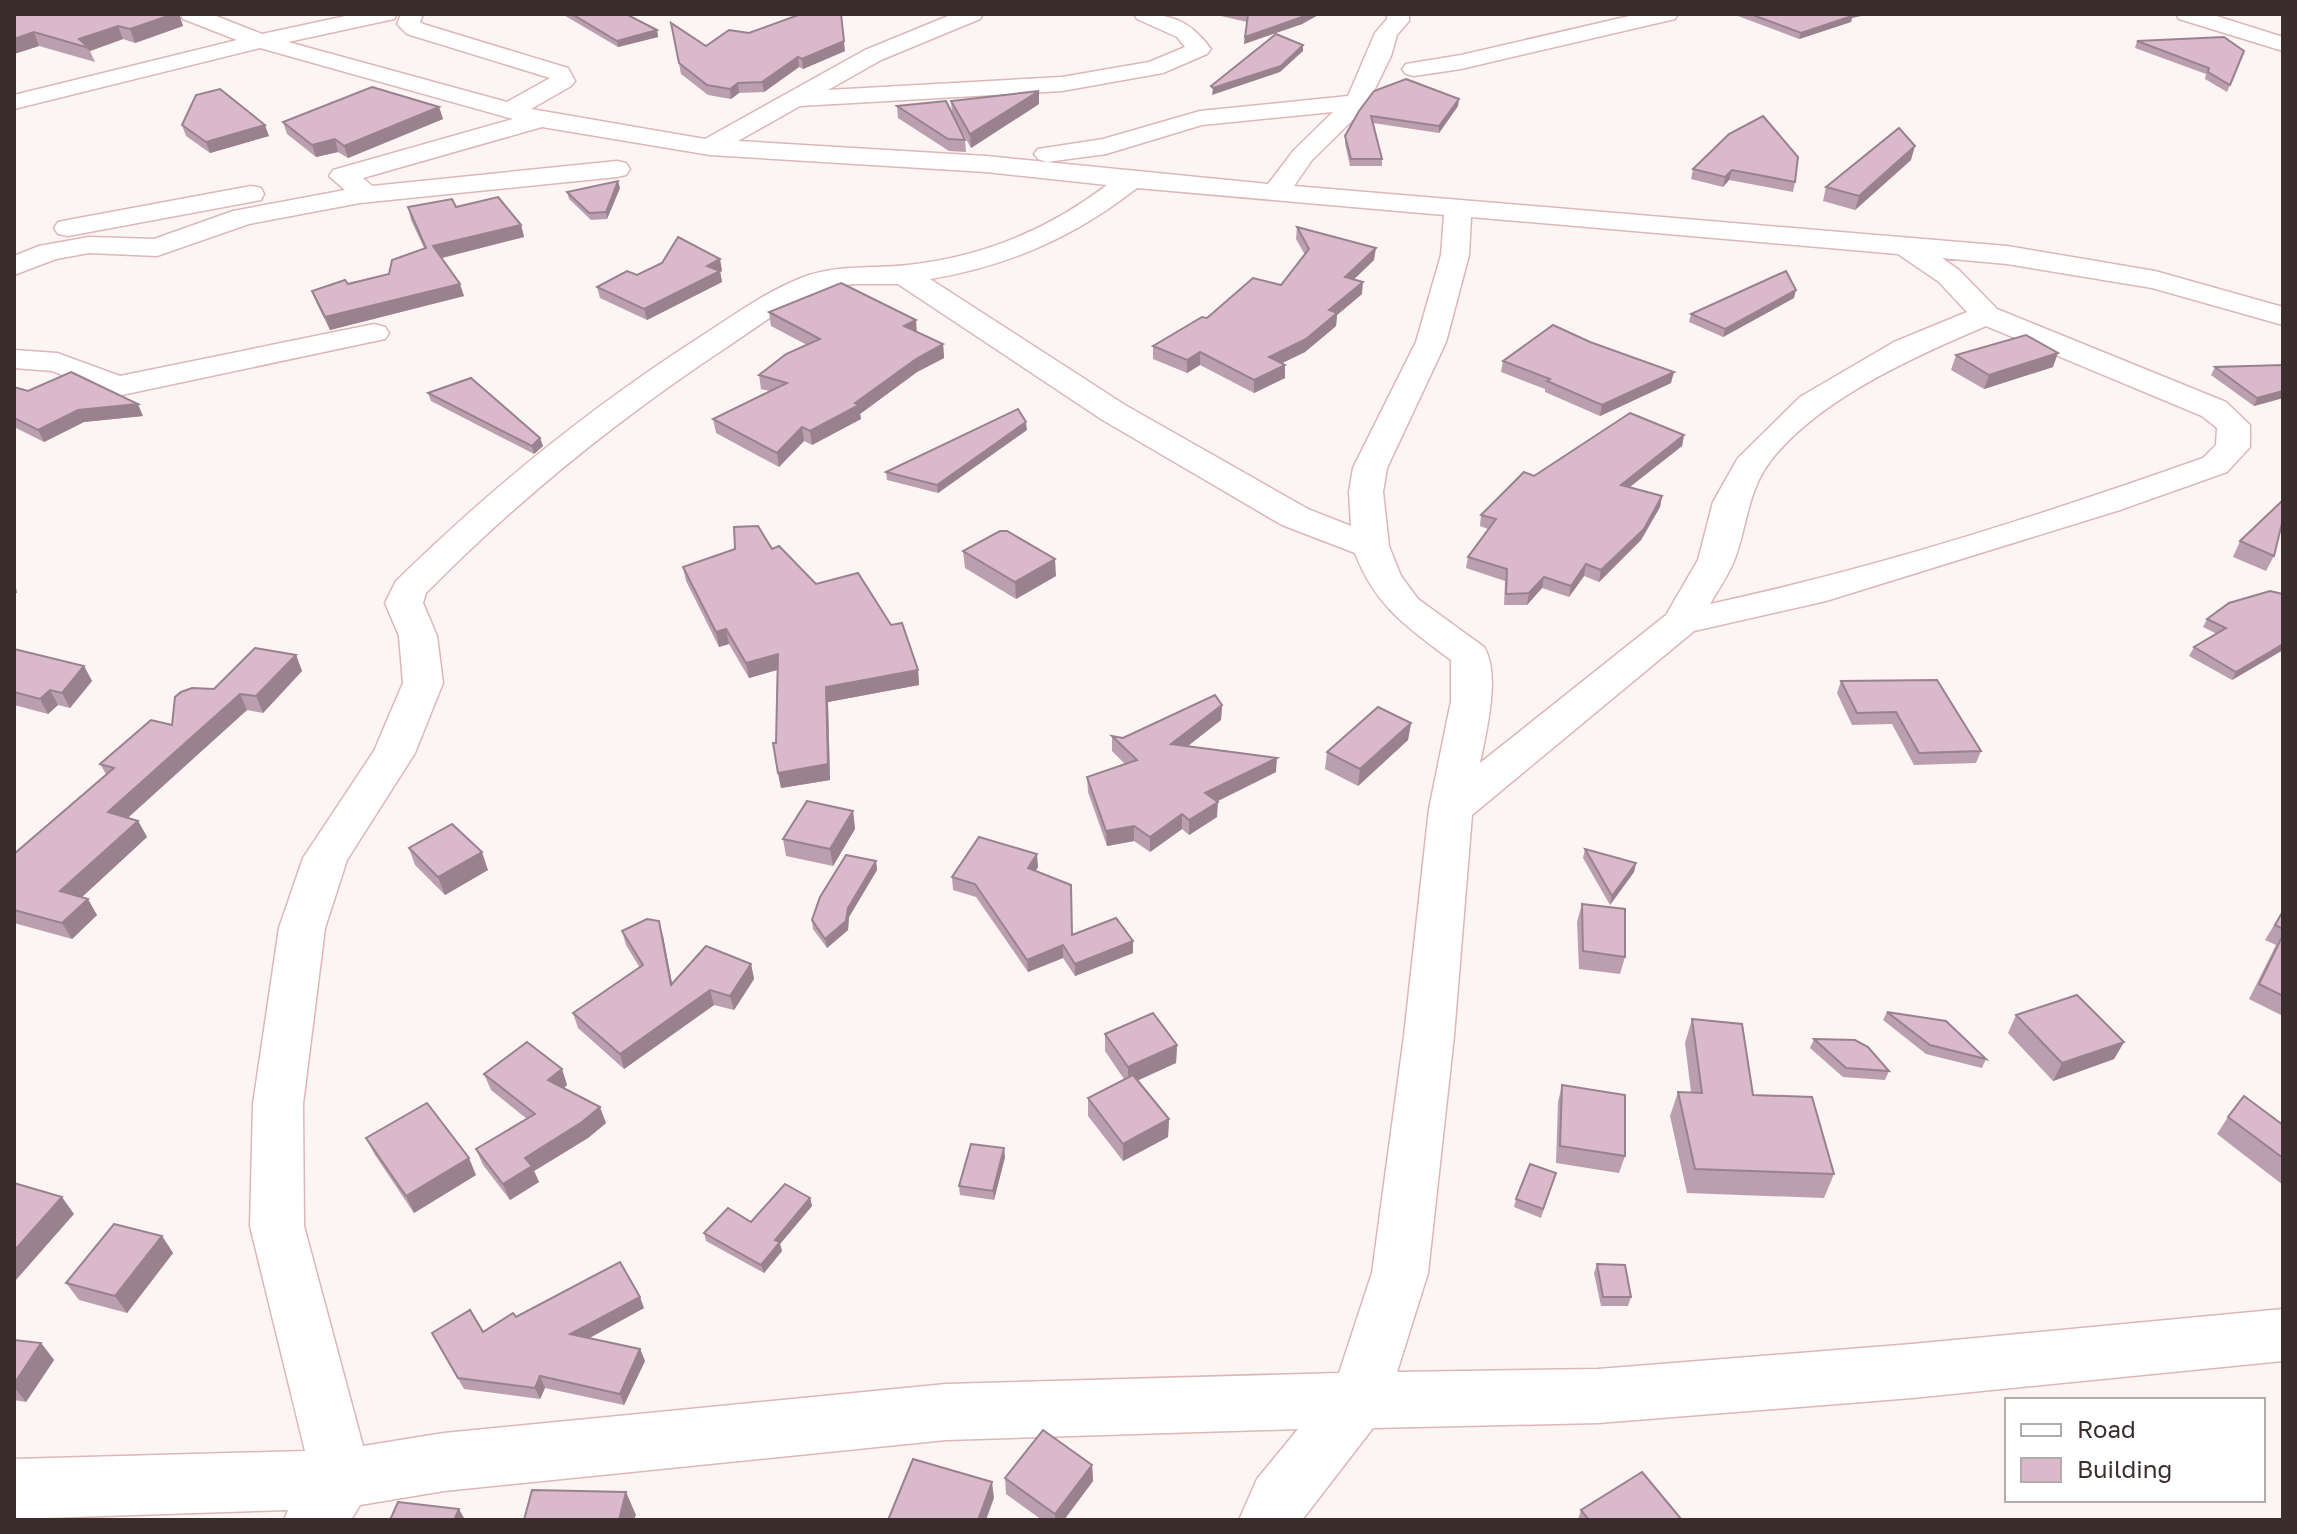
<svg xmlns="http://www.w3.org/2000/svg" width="2297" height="1534" viewBox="0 0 2297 1534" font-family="'Golos Text',sans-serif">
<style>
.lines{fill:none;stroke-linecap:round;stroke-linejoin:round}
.minor-casing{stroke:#ddb7b7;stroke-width:3}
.minor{fill:#fff;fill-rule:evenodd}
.wall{fill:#bb9faf}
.shaded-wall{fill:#99828e}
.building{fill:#dab9cb;stroke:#99828e;stroke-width:2}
</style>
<rect width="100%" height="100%" fill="#fdf4f4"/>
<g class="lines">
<defs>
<g id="minor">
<path d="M 180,14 L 211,14 L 262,34 L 355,14 L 397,14 L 394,19 L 288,42 L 507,102 L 550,78 L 407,34 L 397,24 L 401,14 L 423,14 L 420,22 L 423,24 L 568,68 L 575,81 L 571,86 L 531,109 L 705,139 L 865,50 L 953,14 L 983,14 L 980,19 L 881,60 L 828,90 L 1062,77 L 1149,62 L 1185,47 L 1177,37 L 1137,19 L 1134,14 C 1170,14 1189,19 1211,49 L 1207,54 L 1163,73 L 1062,91 L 800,106 L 738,141 L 986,156 L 1268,184 L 1294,150 L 1333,112 L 1202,125 L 1106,154 L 1047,162 L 1038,159 L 1034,154 L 1038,149 L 1103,139 L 1200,111 L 1348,96 L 1375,33 L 1387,19 L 1387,14 L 1409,14 L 1409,21 L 1397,35 L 1391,56 L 1366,107 L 1312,160 L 1294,186 L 2007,246 L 2155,271 L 2283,307 L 2283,325 L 2152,288 L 2007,264 L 1942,258 L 1959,270 L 1997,309 L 2226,402 L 2250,425 L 2250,447 L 2227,472 L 2120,510 L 1826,601 L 1694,631 L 1472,815 L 1454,1036 L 1428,1273 L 1397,1372 L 1598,1369 L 1912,1344 L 2283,1309 L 2283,1361 L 1912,1398 L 1598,1423 L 1373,1428 L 1302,1520 L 1239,1520 L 1257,1479 L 1298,1429 L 946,1440 L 444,1491 L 360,1505 L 351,1520 L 284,1520 L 288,1510 L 14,1519 L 14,1459 L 305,1451 L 250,1226 L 253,1104 L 279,928 L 303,858 L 374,751 L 403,683 L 399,636 L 385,603 L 396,581 C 489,490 587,410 697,339 C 730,318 763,293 801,278 C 836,264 871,269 908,265 C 982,257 1048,230 1107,185 L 986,172 L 710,155 L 542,127 L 363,178 L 372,186 L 617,161 L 626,163 L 630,169 L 626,175 L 617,177 L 360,203 L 249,224 L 157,256 L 89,253 L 56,259 L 14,275 L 14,256 L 39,246 L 89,237 L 154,239 L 233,211 L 345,190 L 329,176 L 333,170 L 513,119 L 260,48 L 14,109 L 14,95 L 237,40 L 183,19 ZM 1137,188 L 1444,215 L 1441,255 L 1416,342 L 1353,468 L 1349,492 L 1351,526 L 1308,509 L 1125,405 L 930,279 C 1009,266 1074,237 1137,188 ZM 1471,217 L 1898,254 L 1939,282 L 1967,312 L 1894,342 L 1800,397 L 1738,458 L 1713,502 L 1698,560 L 1666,615 L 1480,763 C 1486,733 1501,674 1484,647 L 1418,599 L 1401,576 L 1389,546 L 1383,492 L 1387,468 L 1446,342 L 1469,255 ZM 854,284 L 898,284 L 1101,419 L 1282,525 L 1355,553 C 1375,606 1407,627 1451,660 L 1451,701 L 1429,809 L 1404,1036 L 1372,1273 L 1339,1373 L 946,1384 L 444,1433 L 363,1446 L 304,1226 L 303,1104 L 325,928 L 347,860 L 415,753 L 443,683 L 437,636 L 423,603 L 426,593 C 519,499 619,418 730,345 C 768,320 807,287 854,284 ZM 1986,326 L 2202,416 L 2217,428 L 2216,445 L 2203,458 C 2042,515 1877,568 1710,604 C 1718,590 1728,576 1734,561 C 1747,528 1747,493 1769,463 C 1816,400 1915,356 1986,326 Z"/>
<polygon points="1638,14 1678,14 1675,19 1461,69 1414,76 1406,74 1402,69 1406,64 1461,55"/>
<polygon points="2176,14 2210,14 2283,37 2283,51 2179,19"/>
<polygon points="251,186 261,188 264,194 261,200 68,236 58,234 54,228 58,222 68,220"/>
<polygon points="374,324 385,327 389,333 385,339 117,396 52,371 14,368 14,350 57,353 120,376"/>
</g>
</defs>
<!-- minor casing -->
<use href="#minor" class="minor-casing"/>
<!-- minor -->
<use href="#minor" class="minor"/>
</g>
<!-- wall -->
<g class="wall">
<polygon points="14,14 179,14 183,26 135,43 123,39 90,51 95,62 39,46 14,54"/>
<polygon points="562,14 626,14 657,30 658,37 618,47"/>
<polygon points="1212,14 1320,14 1302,24 1244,44 1247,22"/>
<polygon points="1738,14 1869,14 1852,18 1851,22 1799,39 1738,16"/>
<polygon points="671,23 706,46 845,51 803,69 799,67 764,92 739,93 731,99 708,95 681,74"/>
<polygon points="2137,41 2244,51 2227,92 2205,79 2206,74 2135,48"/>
<polygon points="951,101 1039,104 971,148 953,116 965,140 966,152 949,151 898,118 897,106 952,114"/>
<polygon points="1458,106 1439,133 1373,123 1382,159 1382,166 1350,166 1345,143 1345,136 1359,111"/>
<polygon points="439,107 443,119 348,158 338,152 316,157 287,134 283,122"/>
<polygon points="182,125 269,136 210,153 186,136"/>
<polygon points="1729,134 1795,182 1793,192 1729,180 1723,187 1691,179 1693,169"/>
<polygon points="1911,160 1855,210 1823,201 1826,187"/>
<polygon points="620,188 607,219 591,220 569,199 567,192"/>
<polygon points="408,207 456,207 521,225 524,237 442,258 464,296 330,330 317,304 312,291 389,274 424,248 411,220"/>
<polygon points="1297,227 1374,260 1354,279 1362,294 1337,315 1336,326 1305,352 1282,363 1285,365 1285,378 1254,393 1200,365 1187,373 1153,359 1153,346 1207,318 1281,285 1305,255 1296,239"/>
<polygon points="722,270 720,271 722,282 647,320 600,298 597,287 637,275"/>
<polygon points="1794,298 1723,337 1689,322 1691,314"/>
<polygon points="769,312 917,332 943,344 944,358 917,372 860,414 861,419 812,445 804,441 779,467 716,433 713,419 770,391 761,389 759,375 807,345 771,326"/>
<polygon points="1956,355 2053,367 1984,389 1951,370"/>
<polygon points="1503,361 1671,383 1600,416 1545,392 1545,389 1501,372"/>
<polygon points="2283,365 2283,398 2254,406 2211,375 2215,367"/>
<polygon points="14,387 28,391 143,416 84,422 44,442 14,427"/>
<polygon points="428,393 540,438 543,446 534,454 431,401"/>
<polygon points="1027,430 938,493 887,480 886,472"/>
<polygon points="1684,435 1682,446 1630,487 1662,496 1660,507 1641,540 1599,582 1584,576 1569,597 1542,588 1527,605 1504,605 1505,581 1466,568 1468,557 1488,529 1480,526 1481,515 1534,476"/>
<polygon points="2240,541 2274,556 2266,571 2233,557"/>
<polygon points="772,549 918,670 919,685 828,702 830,780 781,788 778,773 776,743 777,670 749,678 729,644 719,647 686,581 683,567"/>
<polygon points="963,551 1056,576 1016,599 965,568"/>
<polygon points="2283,594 2283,650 2232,680 2189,656 2194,647 2217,634 2203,627 2207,619"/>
<polygon points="14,649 84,666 92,681 70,708 58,705 48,714 14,705"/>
<polygon points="296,655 302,671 263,713 247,710 128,818 138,821 147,837 82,897 97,915 72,939 14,923 14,854 106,774 100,764 172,725 214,689"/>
<polygon points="1841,681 1981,751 1976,763 1914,765 1892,724 1852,725 1837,693"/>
<polygon points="1222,705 1221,720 1188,746 1276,772 1217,801 1217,817 1189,835 1182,829 1150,852 1134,841 1107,846 1088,792 1087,777 1125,764 1112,751 1112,736 1123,738"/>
<polygon points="1411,723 1408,740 1358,786 1325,769 1327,752"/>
<polygon points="853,811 855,829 833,866 786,856 783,839"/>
<polygon points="409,848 488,870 445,895 415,865"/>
<polygon points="1585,849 1636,863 1634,872 1610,905 1583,858"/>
<polygon points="876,861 877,870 849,917 848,930 827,948 813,929 812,920"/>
<polygon points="1038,867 1035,871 1072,935 1133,941 1133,953 1075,976 1063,958 1028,972 976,897 953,890 952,877"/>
<polygon points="1582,904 1625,957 1620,974 1579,969 1577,922"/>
<polygon points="2283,910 2283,1016 2249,999 2276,945 2265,940"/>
<polygon points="622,931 663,936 672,984 751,964 754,979 734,1010 714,1005 624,1069 578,1028 573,1013 640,968 626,945"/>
<polygon points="1887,1012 1986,1059 1982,1068 1926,1054 1883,1020"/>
<polygon points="2016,1015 2124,1042 2114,1059 2053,1081 2008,1033"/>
<polygon points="1692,1019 1753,1095 1834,1174 1824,1198 1687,1193 1670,1116 1678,1092 1691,1092 1685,1043"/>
<polygon points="1105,1034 1177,1045 1176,1063 1137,1080 1169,1119 1168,1137 1123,1161 1088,1116 1088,1098 1124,1079 1105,1051"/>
<polygon points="1814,1039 1889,1071 1885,1080 1843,1077 1810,1048"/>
<polygon points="562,1069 567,1085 564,1088 606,1123 588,1138 534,1171 539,1182 510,1200 483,1165 476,1149 527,1119 491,1090 484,1074"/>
<polygon points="1562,1085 1625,1156 1619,1173 1556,1163 1558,1102"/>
<polygon points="2228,1117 2283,1125 2283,1185 2217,1134"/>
<polygon points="366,1138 476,1175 414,1213 375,1155"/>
<polygon points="1005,1157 994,1200 960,1195 959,1186"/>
<polygon points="1556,1173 1541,1218 1514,1207 1516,1199"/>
<polygon points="810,1198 812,1206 780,1244 782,1251 764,1273 706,1241 704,1233 751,1222"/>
<polygon points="162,1236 173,1253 127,1313 79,1300 66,1283"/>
<polygon points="1597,1264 1631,1297 1628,1306 1601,1306 1594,1273"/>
<polygon points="644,1308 589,1338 640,1349 645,1361 624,1405 545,1388 540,1399 464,1389 432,1333 483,1332 516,1317"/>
<polygon points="14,1340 41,1343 54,1360 26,1402 14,1400"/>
<polygon points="1092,1465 1093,1481 1064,1520 1042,1520 1006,1494 1005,1478"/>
<polygon points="1581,1510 1682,1520 1578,1520"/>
</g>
<!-- shaded-wall -->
<g class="shaded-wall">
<polygon points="174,14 179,14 183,26 135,43 130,29"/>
<polygon points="1308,14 1320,14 1302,24 1244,44 1245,37"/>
<polygon points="1846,14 1869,14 1852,18 1851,22 1799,39 1801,33"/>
<polygon points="118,26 123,39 90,51 79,39"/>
<polygon points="657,30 658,37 618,47 617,41"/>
<polygon points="34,32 39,46 14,54 14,39"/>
<polygon points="844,41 845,51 803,69 802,59"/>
<polygon points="1303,45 1303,51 1280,72 1212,95 1213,88"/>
<polygon points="798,57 799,67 764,92 762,82"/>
<polygon points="738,83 739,93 731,99 730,89"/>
<polygon points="1039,91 1039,104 971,148 970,134"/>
<polygon points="1459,99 1458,106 1439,133 1439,126"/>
<polygon points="439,107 443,119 348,158 344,146"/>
<polygon points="265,125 269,136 210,153 206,142"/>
<polygon points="335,139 338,152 316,157 312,145"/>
<polygon points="1915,146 1911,160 1855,210 1859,196"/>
<polygon points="1732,170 1729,180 1723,187 1725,177"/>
<polygon points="618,181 620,188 607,219 606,212"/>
<polygon points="521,225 524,237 437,259 433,246"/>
<polygon points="1376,248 1374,260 1344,289 1345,277"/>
<polygon points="720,259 722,270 720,271 722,282 647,320 644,309 707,266"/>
<polygon points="1363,282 1362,294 1337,315 1336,326 1305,352 1268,370 1269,357 1329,310"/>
<polygon points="460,284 464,296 330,330 325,317"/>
<polygon points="1796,290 1794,298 1723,337 1725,329"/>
<polygon points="916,320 917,333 904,326"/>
<polygon points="943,344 944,358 917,372 860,414 861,419 812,445 810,431 855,403 916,359"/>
<polygon points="1200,352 1200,365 1187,373 1187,360"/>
<polygon points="2058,353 2053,367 1984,389 1989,375"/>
<polygon points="1285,365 1285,378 1254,393 1254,380"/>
<polygon points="1674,372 1671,383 1600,416 1602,405"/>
<polygon points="2283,391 2283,398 2254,406 2257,398"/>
<polygon points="138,404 143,416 84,422 44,442 38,430 78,410"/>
<polygon points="1026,422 1027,430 938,493 937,485"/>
<polygon points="802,427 804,441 779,467 777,453"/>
<polygon points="1684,435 1682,446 1618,496 1621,485"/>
<polygon points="540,438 543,446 534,454 532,446"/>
<polygon points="1662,496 1660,507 1641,540 1599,582 1601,570"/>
<polygon points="1055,559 1056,576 1016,599 1015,582"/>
<polygon points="1586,564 1584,576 1569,597 1571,586"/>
<polygon points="1544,577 1542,588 1527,605 1529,593"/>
<polygon points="14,578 17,593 14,593"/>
<polygon points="726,629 729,644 719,647 716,632"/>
<polygon points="2283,644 2283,650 2232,680 2236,672"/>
<polygon points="778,654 780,669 749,678 746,663"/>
<polygon points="296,655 302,671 263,713 256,696"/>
<polygon points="84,666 92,681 70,708 62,693"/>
<polygon points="918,670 919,685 828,702 830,780 781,788 778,773 826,687"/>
<polygon points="50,690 58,705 48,714 40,699"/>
<polygon points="240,694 247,710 116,828 108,812"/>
<polygon points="1222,705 1221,720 1171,759 1171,744"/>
<polygon points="1411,723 1408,740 1358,786 1360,769"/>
<polygon points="1277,758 1276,772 1204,808 1205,793"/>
<polygon points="1218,802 1217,817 1189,835 1189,820"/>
<polygon points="853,811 855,829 833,866 830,849"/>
<polygon points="1182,814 1182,829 1150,852 1150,837"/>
<polygon points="138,821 147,837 70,908 60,891"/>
<polygon points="1134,826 1134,841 1107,846 1106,831"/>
<polygon points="482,852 488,870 445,895 438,877"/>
<polygon points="1037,854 1038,867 1029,881 1028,868"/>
<polygon points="876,861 877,870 849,917 848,930 827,948 825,939 848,908"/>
<polygon points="1636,863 1634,872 1610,905 1612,896"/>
<polygon points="88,899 97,915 72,939 62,923"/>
<polygon points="659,921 663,936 675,999 671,985"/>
<polygon points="1133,941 1133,953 1075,976 1075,964"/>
<polygon points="1063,945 1063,958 1028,972 1027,960"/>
<polygon points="751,964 754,979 734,1010 730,996"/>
<polygon points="710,990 714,1005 624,1069 620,1054"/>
<polygon points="2124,1042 2114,1059 2053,1081 2062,1063"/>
<polygon points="1177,1045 1176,1063 1128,1085 1128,1067"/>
<polygon points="562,1069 567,1085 554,1096 548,1080"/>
<polygon points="600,1107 606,1123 588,1138 534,1171 539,1182 510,1200 503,1184 525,1158"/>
<polygon points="1169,1119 1168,1137 1123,1161 1123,1144"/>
<polygon points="1004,1148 1005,1157 994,1200 993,1191"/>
<polygon points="469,1158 476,1175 414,1213 406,1196"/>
<polygon points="62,1197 74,1214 16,1280 14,1277 14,1251"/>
<polygon points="810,1198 812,1206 780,1244 782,1251 764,1273 761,1265 775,1240"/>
<polygon points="162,1236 173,1253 127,1313 115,1296"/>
<polygon points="640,1297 644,1308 575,1346 570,1334"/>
<polygon points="41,1343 54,1360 26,1402 14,1387 14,1384"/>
<polygon points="640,1349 645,1361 624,1405 620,1394"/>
<polygon points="540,1376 545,1388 540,1399 535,1388"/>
<polygon points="1092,1465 1093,1481 1064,1520 1055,1520 1055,1514"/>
<polygon points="992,1482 994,1498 986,1520 978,1520"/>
<polygon points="626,1492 636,1515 634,1520 619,1520"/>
<polygon points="459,1509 465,1520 454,1520"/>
</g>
<!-- building -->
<g class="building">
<polygon points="14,14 174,14 130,29 118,26 79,39 89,48 34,32 14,39"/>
<polygon points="572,14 626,14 657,30 617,41"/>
<polygon points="801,14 841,14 844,41 802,59 798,57 762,82 738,83 730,89 707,85 679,63 671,23 706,46 729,30 749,33"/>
<polygon points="1244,14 1308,14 1302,17 1245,37 1248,15"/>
<polygon points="1750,14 1849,14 1852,16 1801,33"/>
<polygon points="1276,34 1303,45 1281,66 1213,88 1211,86"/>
<polygon points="2224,37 2244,51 2230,85 2208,72 2209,68 2137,41"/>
<polygon points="1406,79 1459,99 1439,126 1371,116 1382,159 1351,159 1345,136 1359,111 1374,91"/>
<polygon points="372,87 439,107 344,146 335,139 312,145 283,122"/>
<polygon points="220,89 265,125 206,142 182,125 196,95"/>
<polygon points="1039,91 970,134 951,101"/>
<polygon points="946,101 965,140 948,139 897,106"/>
<polygon points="1763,116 1798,157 1795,182 1732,170 1725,177 1693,169 1729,134"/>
<polygon points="1899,128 1915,146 1859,196 1826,187"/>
<polygon points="618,181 606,212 589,213 567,192"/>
<polygon points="498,197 521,225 433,246 460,284 325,317 312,291 345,280 348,284 389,274 392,260 426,248 408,207 452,199 456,207"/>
<polygon points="1297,227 1376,248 1345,277 1363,282 1329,310 1337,313 1306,339 1269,357 1285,365 1254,380 1200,352 1187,360 1153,346 1202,317 1207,318 1253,278 1281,285 1309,249"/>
<polygon points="678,237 720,259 707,266 720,271 644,309 597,287 627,271 637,275 662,263"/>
<polygon points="1786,271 1796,290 1725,329 1691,314"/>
<polygon points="841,283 916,320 904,326 943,344 916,359 855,403 859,405 810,431 802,427 777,453 713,419 787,383 759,375 786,354 820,339 769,312"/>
<polygon points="1553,325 1590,342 1674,372 1602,405 1547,381 1550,379 1503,361"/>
<polygon points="2026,335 2058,353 1989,375 1956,355"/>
<polygon points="2283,365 2283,391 2257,398 2215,367"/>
<polygon points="71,372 138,404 78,410 38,430 14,418 14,387 28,391"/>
<polygon points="471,378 540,438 532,446 428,393"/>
<polygon points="1018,409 1026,422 937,485 886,472"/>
<polygon points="1630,413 1684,435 1621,485 1662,496 1644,529 1601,570 1586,564 1571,586 1544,577 1529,593 1506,594 1507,569 1468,557 1496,519 1481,515 1524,472 1534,476"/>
<polygon points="2283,500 2283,519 2274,556 2240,541"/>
<polygon points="758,526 772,549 779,546 816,584 858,573 891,625 902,623 918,670 826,687 828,764 778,773 773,743 776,743 778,654 746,663 726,629 716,632 683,567 735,549 734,527"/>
<polygon points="1000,531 1007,531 1055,559 1015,582 963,551"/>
<polygon points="2270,591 2283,594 2283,644 2236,672 2194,647 2226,628 2207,619 2229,603"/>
<polygon points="255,648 296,655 256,696 240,694 108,812 138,821 60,891 88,899 62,923 14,910 14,854 114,768 100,764 151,720 172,725 175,697 181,692 192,688 214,689"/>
<polygon points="14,649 84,666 62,693 50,690 40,699 14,692"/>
<polygon points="1937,680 1981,751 1919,753 1896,712 1857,713 1841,681"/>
<polygon points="1215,695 1222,705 1171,744 1277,758 1205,793 1218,802 1189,820 1182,814 1150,837 1134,826 1106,831 1087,777 1137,760 1112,736 1123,738"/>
<polygon points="1378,707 1411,723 1360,769 1327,752"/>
<polygon points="807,801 853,811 830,849 783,839"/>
<polygon points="452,824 482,852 438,877 409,848"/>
<polygon points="979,837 1037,854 1028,868 1071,885 1072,935 1116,918 1133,941 1075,964 1063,945 1027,960 975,884 952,877"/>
<polygon points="1585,849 1636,863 1612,896"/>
<polygon points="846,855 876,861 848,908 846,921 825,939 812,920 820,897"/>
<polygon points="1582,904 1625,909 1625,957 1583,951"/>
<polygon points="2283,911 2283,929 2275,925"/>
<polygon points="647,919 659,921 671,985 706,946 751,964 730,996 710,990 620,1054 573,1013 643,965 622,931"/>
<polygon points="2283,935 2283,996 2259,984"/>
<polygon points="2077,995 2124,1042 2062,1063 2016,1015"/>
<polygon points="1887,1012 1946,1021 1986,1059 1930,1045"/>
<polygon points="1153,1013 1177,1045 1128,1067 1105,1034"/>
<polygon points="1692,1019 1742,1024 1753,1095 1812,1097 1834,1174 1695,1169 1678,1092 1702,1093"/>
<polygon points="1814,1039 1855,1040 1868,1047 1889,1071 1846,1068"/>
<polygon points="527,1042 562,1069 548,1080 600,1107 582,1122 525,1158 532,1166 503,1184 476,1149 535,1114 484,1074"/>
<polygon points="1133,1075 1169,1119 1123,1144 1088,1098"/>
<polygon points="1562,1085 1625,1095 1625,1156 1560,1146"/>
<polygon points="2244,1096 2283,1125 2283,1158 2228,1117"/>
<polygon points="427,1103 469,1158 406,1196 366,1138"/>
<polygon points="971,1144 1004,1148 993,1191 959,1186"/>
<polygon points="1530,1164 1556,1173 1543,1209 1516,1199"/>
<polygon points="14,1183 62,1197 14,1251"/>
<polygon points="785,1184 810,1198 775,1240 780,1242 761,1265 704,1233 728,1208 751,1222"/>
<polygon points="114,1224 162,1236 115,1296 66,1283"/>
<polygon points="620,1262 640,1297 570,1334 640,1349 620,1394 540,1376 535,1388 458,1378 432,1333 470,1310 483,1332 513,1313 516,1317"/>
<polygon points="1597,1264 1625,1265 1631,1297 1603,1297"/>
<polygon points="14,1340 41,1343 14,1384"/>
<polygon points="1043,1430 1092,1465 1055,1514 1005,1478"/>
<polygon points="913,1459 992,1482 978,1520 888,1520"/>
<polygon points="1642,1472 1682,1520 1589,1520 1581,1510"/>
<polygon points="532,1490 626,1492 619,1520 524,1520"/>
<polygon points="398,1502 459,1509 454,1520 390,1520"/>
</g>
<!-- border -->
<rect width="2297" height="1534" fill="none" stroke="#3c2d2d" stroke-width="32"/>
<!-- legend -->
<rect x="2005" y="1398" width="260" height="104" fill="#ffffff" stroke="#b1abab" stroke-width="2"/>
<rect x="2021" y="1424" width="40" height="12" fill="#ffffff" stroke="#b1abab" stroke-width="2"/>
<text x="2077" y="1438" font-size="24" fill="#3c2d2d">Road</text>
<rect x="2021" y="1458" width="40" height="24" fill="#dab9cb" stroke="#b1abab" stroke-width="2"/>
<text x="2077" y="1478" font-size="24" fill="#3c2d2d">Building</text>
</svg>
